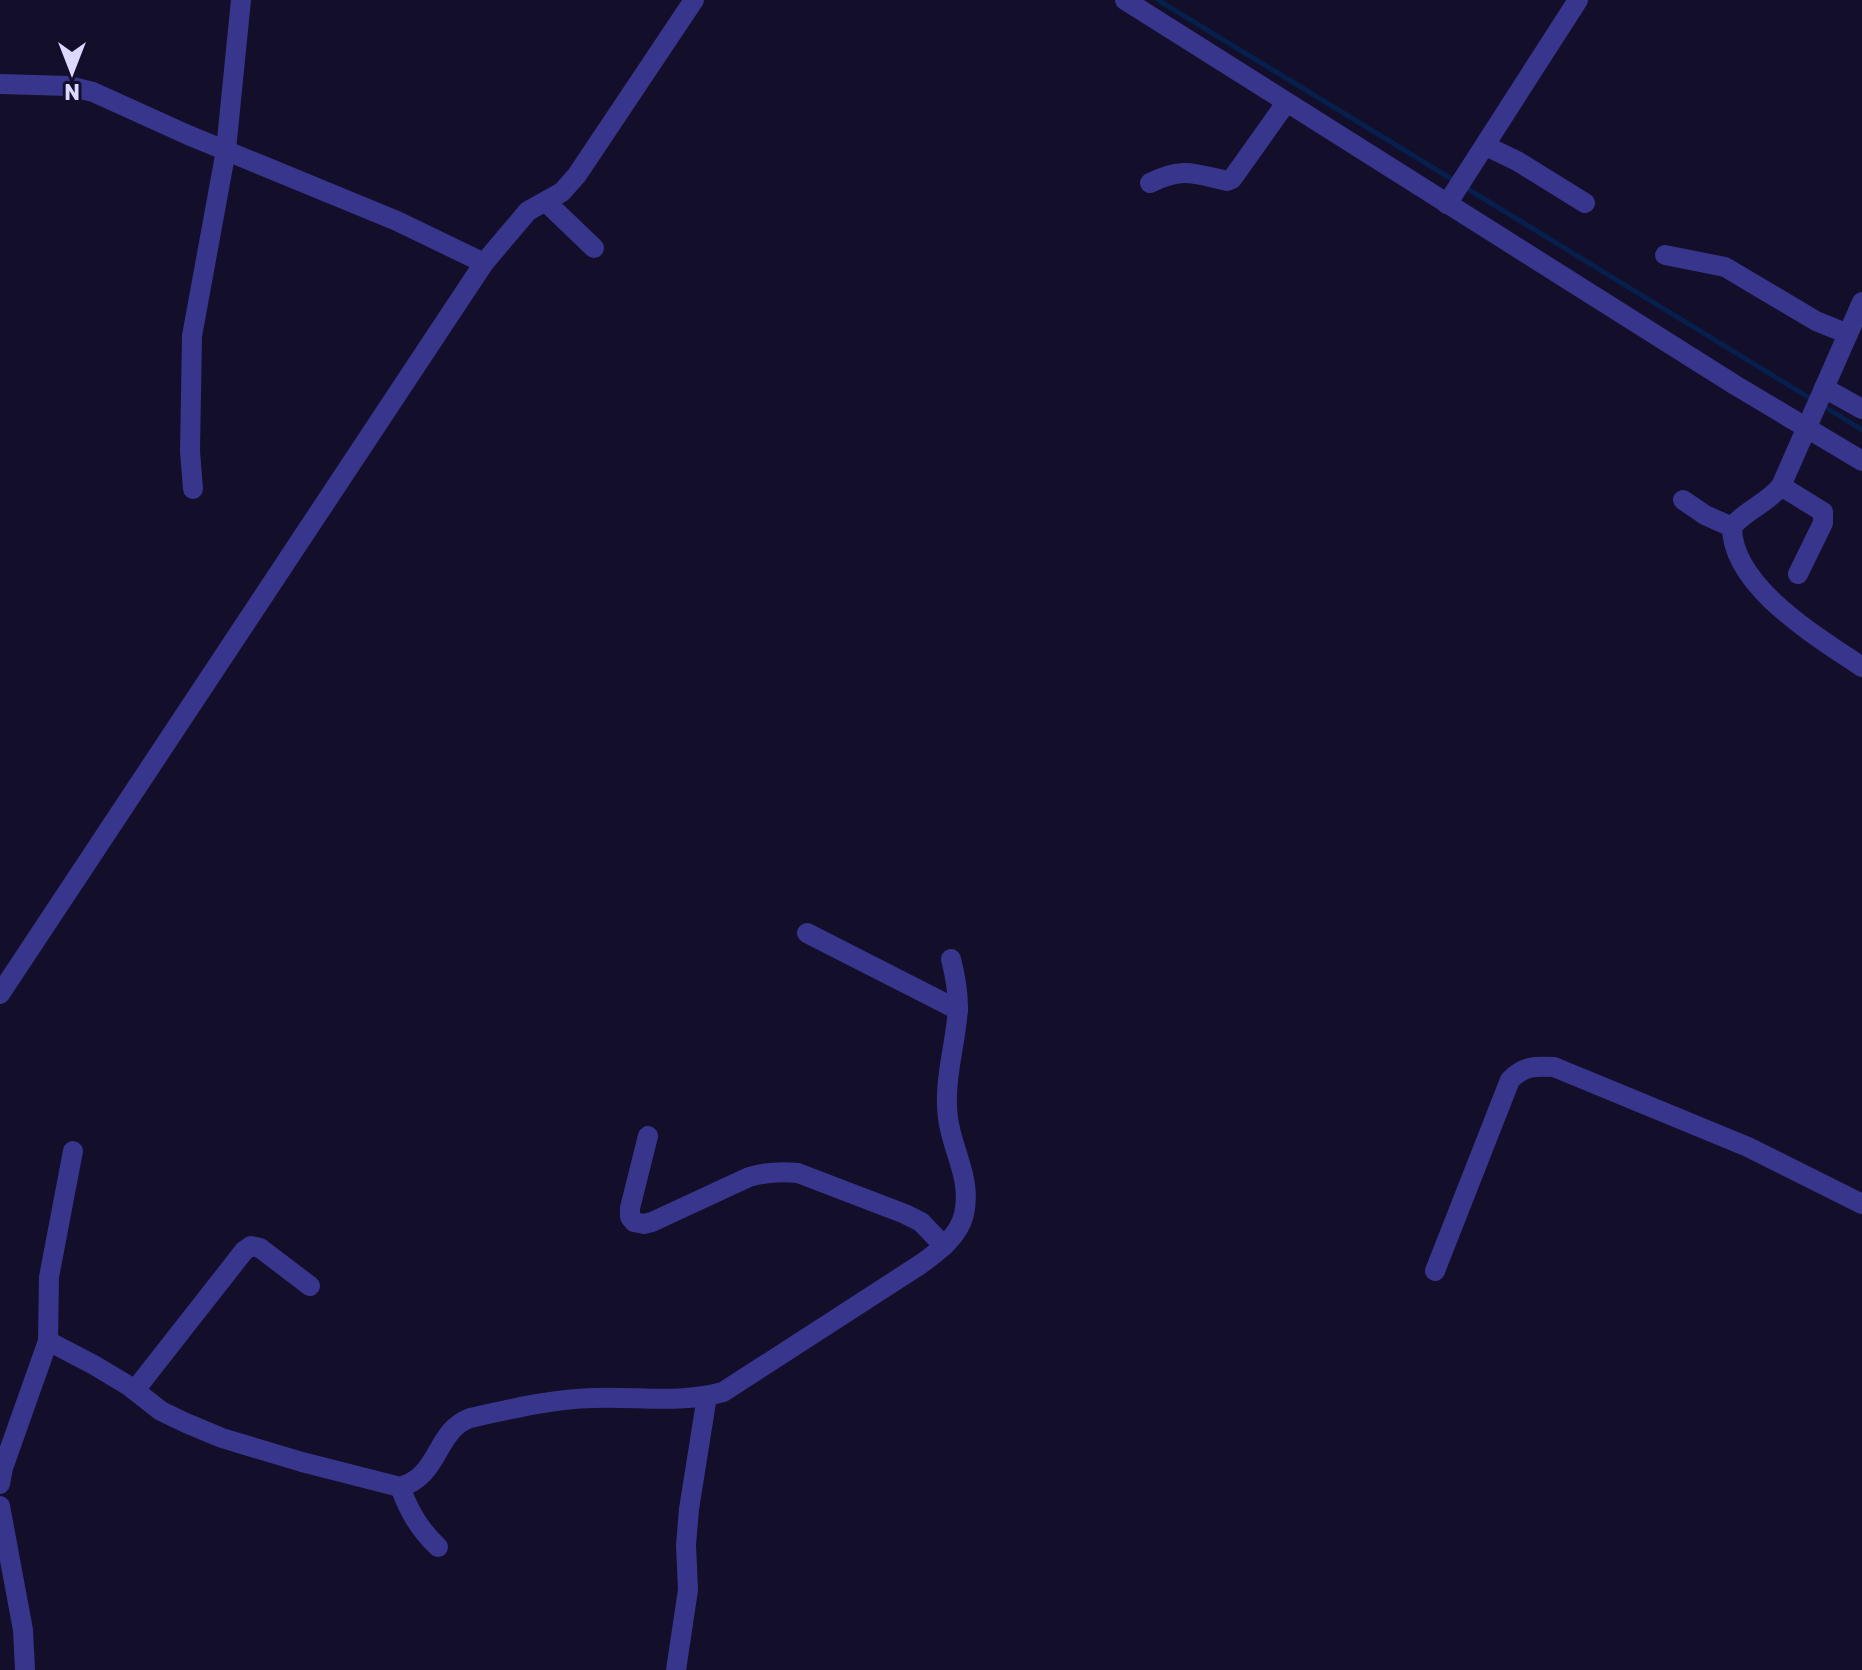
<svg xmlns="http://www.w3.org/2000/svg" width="1862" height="1670" viewBox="0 0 1862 1670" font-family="Rubik,sans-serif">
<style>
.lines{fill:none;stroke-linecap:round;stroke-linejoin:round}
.stream{stroke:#061f4c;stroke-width:5}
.minor{stroke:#38358d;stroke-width:20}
</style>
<rect width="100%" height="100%" fill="#130e2a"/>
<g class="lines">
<!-- stream -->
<g class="stream">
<polyline points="1158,0 1455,181"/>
<polyline points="1463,186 1813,400"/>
<polyline points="1822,405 1862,430"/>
</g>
<!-- minor -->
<g class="minor">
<polyline points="1125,0 1735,385 1862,461"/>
<polyline points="0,84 69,86 93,92 188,135 397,221 484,263"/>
<polyline points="1486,146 1517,161 1585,203"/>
<path d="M 1150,183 C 1182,167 1193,173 1227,181 L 1232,179 L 1286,103"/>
<polyline points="546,202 594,248"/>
<polyline points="1447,204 1578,0"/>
<polyline points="1665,255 1725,267 1816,321 1848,334"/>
<path d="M 1862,302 L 1781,486 C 1767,504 1745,510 1732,527 C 1732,587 1818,637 1862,667"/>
<polyline points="1824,388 1862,409"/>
<polyline points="1781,486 1823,512 1823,523 1798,574"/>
<polyline points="193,489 190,451 192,336 226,150 241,0"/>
<polyline points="1683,500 1705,515 1732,527"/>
<polyline points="807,933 958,1010"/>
<polyline points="0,994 484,263 528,211 562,192 577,175 694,0"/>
<path d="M 648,1136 L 630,1208 L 630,1217 L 634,1222 L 644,1224 L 652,1222 L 749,1177 C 766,1172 780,1171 798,1173 L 905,1214 L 921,1222 L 944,1246"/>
<path d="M 1435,1271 L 1510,1080 C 1524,1066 1534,1066 1554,1067 L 1748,1147 L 1862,1204"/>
<path d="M 48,1341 L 94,1365 L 129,1386 L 161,1411 L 186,1423 L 222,1438 L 302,1462 L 400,1487 C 440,1476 435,1431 470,1418 C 510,1409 552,1399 593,1398 C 637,1396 679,1404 723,1392 L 921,1264 C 939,1251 959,1236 964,1214 C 972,1178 952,1151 948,1118 C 943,1081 956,1044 958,1008 C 958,991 955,975 951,959"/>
<polyline points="135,1390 244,1251 251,1246 260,1248 310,1286"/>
<polyline points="0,1484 3,1468 48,1341 49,1277 73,1151"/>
<path d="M 400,1487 C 409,1511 419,1529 438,1547"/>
<polyline points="0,1506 23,1630 25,1670"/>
<polyline points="676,1670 688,1590 686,1545 689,1509 707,1396"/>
</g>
</g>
<!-- north arrow -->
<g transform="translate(72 72) rotate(180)" stroke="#130e2a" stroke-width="6" paint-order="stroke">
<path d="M0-6L14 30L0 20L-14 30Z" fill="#dcd8ff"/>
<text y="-12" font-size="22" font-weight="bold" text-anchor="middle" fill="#dcd8ff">N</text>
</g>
</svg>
